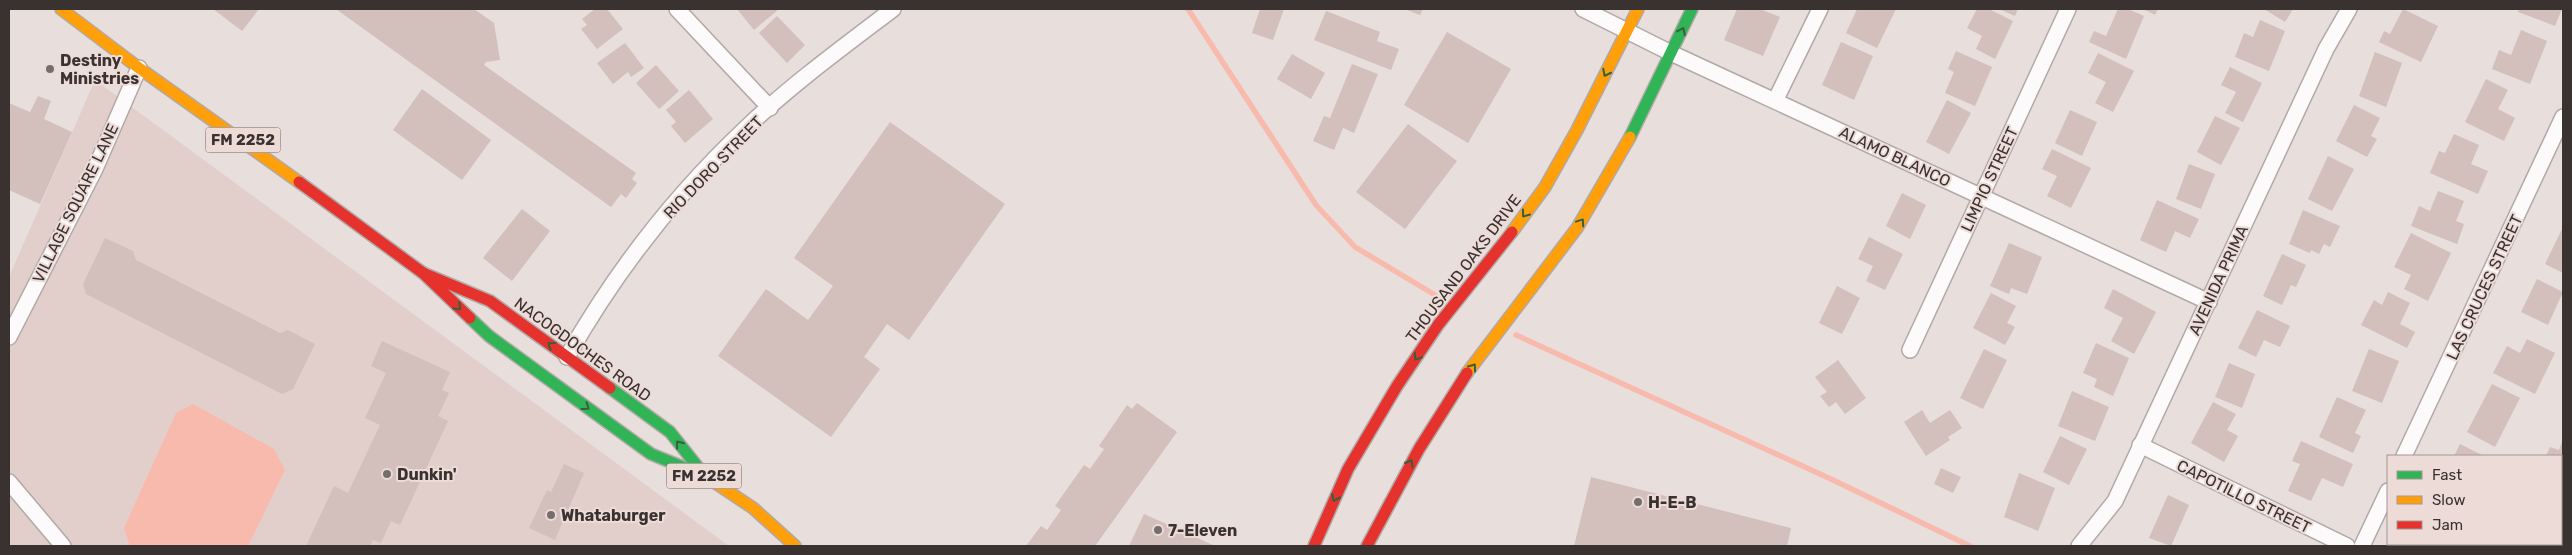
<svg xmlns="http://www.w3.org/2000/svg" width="2572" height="555" viewBox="0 0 2572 555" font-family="Rubik,sans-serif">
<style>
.built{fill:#e2cfcc}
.water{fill:#f7baad}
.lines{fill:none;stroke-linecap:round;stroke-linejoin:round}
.stream{stroke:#f7baad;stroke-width:5.5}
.building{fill:#d3bfbb}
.street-casing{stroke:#b1a9a8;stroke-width:18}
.fast-casing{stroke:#b1a9a8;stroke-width:14}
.slow-casing{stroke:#b1a9a8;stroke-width:14}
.jam-casing{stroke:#b1a9a8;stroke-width:14}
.street{stroke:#fcfafa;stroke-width:15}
.fast{stroke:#30b455;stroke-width:11}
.slow{stroke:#ff9f0a;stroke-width:11}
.jam{stroke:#e5322d;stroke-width:11}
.oneway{stroke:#36603d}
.poi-dot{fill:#766e6c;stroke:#eddbd7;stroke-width:2}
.labels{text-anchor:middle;stroke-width:4;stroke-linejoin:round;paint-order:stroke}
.shield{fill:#eddbd7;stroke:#6f6562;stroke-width:1}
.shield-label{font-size:15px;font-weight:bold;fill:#393230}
.poi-label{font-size:16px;font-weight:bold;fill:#393230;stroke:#eddbd7;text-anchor:start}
.street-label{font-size:16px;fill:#393230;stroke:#eddbd7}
</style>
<rect width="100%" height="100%" fill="#e8dedc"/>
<!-- built -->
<polygon class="built" points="95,80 729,546 9,546 9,277"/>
<!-- water -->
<polygon class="water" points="193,404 274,449 285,470 248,546 130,546 124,528 176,413"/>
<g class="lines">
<!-- stream -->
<g class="stream">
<polyline points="1188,9 1316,205 1355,247 1435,295"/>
<polyline points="1516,335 1833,480 1970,546"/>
</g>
</g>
<!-- building -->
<g class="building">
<polygon points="213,9 259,9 242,31"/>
<polygon points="336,9 474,9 494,23 500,60 486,62 484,65 636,173 632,179 637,183 626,198 621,194 611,207"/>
<polygon points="595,9 607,9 623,29 597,49 581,29 587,25 582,19"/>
<polygon points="737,9 779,9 754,30"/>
<polygon points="1260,9 1284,9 1273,40 1252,33"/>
<polygon points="1404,9 1423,9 1420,15"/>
<polygon points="1737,9 1760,9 1780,17 1763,56 1724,40"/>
<polygon points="1857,9 1896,9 1877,48 1846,33"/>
<polygon points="1977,9 1989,9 2013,21 1995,59 1976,49 1982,36 1967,28"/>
<polygon points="1999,9 2018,9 2015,16"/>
<polygon points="2118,9 2128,9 2144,16 2126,59 2089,42 2094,31 2106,36"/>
<polygon points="2143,9 2158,9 2155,15"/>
<polygon points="2264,9 2293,9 2285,22"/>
<polygon points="2403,9 2438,26 2421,62 2379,42 2384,31 2390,34"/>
<polygon points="2519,9 2562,9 2555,26 2518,12"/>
<polygon points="1326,11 1380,32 1377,41 1399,49 1391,70 1314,40"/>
<polygon points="777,16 805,45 787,63 759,33"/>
<polygon points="2260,20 2285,31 2269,71 2235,57 2244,33 2253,37"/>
<polygon points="2521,30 2547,41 2530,84 2492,69 2499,50 2511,55"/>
<polygon points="1447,32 1511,69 1468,143 1404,105"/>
<polygon points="1841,42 1873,56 1854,100 1822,85"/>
<polygon points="625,43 644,68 631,77 628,72 613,84 597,63"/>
<polygon points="1956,51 1992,67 1975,106 1945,93 1954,72 1948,69"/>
<polygon points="2375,52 2402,63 2386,107 2359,96"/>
<polygon points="2098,53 2134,71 2113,112 2095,103 2106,82 2088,73"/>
<polygon points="1292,54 1325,73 1311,99 1277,79"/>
<polygon points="1352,64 1378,74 1354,133 1343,128 1334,150 1313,141 1324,116 1330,118"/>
<polygon points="656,65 679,91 659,109 636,83"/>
<polygon points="2230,67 2262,83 2243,122 2225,113 2236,92 2221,85"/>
<polygon points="2486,79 2508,90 2498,109 2515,118 2504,141 2465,122"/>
<polygon points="422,89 491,140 462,180 393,130"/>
<polygon points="689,90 713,119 685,143 671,126 676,122 666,110"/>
<polygon points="38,96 51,101 44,119 72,132 40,204 9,190 9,103 30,112"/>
<polygon points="1947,100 1971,113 1949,154 1926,142"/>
<polygon points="2354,105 2380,118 2371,136 2377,139 2367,157 2336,141"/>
<polygon points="2070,110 2097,122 2082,156 2055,143"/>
<polygon points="2215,116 2240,128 2221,165 2197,152"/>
<polygon points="890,122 1005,204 909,340 887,324 864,357 880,369 831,437 718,356 766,289 808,320 833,286 794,258"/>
<polygon points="1408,124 1457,161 1405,229 1356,192"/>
<polygon points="2454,134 2479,145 2471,164 2488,171 2478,194 2430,173 2439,151 2445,153"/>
<polygon points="2052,149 2091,168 2071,208 2047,196 2057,176 2042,169"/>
<polygon points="2328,156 2354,169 2332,211 2308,199"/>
<polygon points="2189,164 2215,174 2201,209 2176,199"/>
<polygon points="2438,191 2464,201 2456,221 2464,224 2457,244 2411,226 2419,206 2430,211"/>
<polygon points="1902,193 1926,205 1910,239 1886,226"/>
<polygon points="2157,200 2199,219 2190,238 2175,231 2166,252 2140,240"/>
<polygon points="522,209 550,231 512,281 483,258"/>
<polygon points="2303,210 2340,226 2330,247 2324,244 2319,254 2311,250 2310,253 2289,244"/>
<polygon points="2563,227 2563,273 2545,264"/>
<polygon points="2411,233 2451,253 2428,301 2404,289 2411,275 2394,267"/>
<polygon points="1869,237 1903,254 1885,290 1866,281 1873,266 1858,259"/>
<polygon points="105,238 133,251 136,260 280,333 288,330 315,344 293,389 282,394 86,294 83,284"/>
<polygon points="2009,243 2042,257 2027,294 2011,288 2009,294 1990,286"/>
<polygon points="2282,254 2306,265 2296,287 2291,285 2282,305 2263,296"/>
<polygon points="2537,279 2563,292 2548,325 2521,312"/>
<polygon points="1837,286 1860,298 1842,334 1819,323"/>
<polygon points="2113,289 2156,312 2134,354 2111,341 2123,318 2104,308"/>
<polygon points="2388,292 2410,303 2400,324 2415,332 2407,348 2361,325 2374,300 2382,305"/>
<polygon points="1991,293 2016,306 2007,323 2015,327 2005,345 1973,328"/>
<polygon points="2257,310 2290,326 2280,347 2264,340 2256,357 2238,348"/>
<polygon points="2527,339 2555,353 2535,394 2493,373 2507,346 2520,353"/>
<polygon points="382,341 450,372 442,390 449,393 438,416 448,421 400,525 391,521 381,543 373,540 370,546 306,546 334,486 348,493 380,425 365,418 386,373 371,366"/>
<polygon points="2096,343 2129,358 2113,396 2094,387 2097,379 2083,373"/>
<polygon points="1984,349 2007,360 1983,409 1960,398"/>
<polygon points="2369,349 2399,361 2382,403 2352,391"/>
<polygon points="1838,360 1866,398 1845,414 1836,402 1829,407 1820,396 1827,392 1815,377"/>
<polygon points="2229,363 2255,374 2242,408 2215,397"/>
<polygon points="2492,384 2520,398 2495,447 2467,432"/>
<polygon points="2072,391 2109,407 2095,441 2058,426"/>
<polygon points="2337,397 2366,410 2355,433 2361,436 2353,453 2319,437"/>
<polygon points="2213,402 2236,414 2227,430 2238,436 2224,462 2191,443"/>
<polygon points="1137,403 1177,432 1095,546 1026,546 1041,526 1047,530 1061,510 1055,506 1084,465 1090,469 1104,449 1099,446 1127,405 1132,409"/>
<polygon points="1922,410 1930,423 1950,410 1962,428 1948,437 1950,440 1926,456 1904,422"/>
<polygon points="2060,436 2087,449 2069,485 2043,472"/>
<polygon points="2563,439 2563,476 2561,475 2561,456 2546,456 2550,447 2559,450"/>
<polygon points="2301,441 2353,464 2343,487 2322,478 2311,501 2288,491 2300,464 2292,461"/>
<polygon points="2460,444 2484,456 2454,456"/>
<polygon points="564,464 584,473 555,540 529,528 547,490 551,492"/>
<polygon points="1941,468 1961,477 1953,493 1934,484"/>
<polygon points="2019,473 2055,488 2038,531 2004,517"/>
<polygon points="1591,477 1791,528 1787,546 1574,546"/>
<polygon points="2561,486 2563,487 2563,546 2558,544 2561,544"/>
<polygon points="2168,495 2189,505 2171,546 2149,538"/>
<polygon points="1144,514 1215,546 1129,546"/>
<polygon points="2414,544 2449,544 2448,546 2413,546"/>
<polygon points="2530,544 2537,544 2542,546 2528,546"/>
</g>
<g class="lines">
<defs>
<g id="street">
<polyline points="677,9 770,108"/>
<polyline points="1583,9 1671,53 2209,302"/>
<polyline points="1776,99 1820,9"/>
<polyline points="9,337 95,169 139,68"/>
<polyline points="1910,350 2068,9"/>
<path d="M 567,357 C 614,274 676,194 746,128 C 791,85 843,47 893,9"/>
<polyline points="2140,445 2347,546"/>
<polyline points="2404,456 2563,117"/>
<polyline points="9,482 63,546"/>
<polyline points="2079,546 2115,501 2326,49 2349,9"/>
<polyline points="2362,546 2388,491"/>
</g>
<g id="fast">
<polyline points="1630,137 1692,9"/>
<polyline points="470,318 489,336 651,454 705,476 670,432 610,388"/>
</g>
<g id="slow">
<polyline points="61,9 139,68 299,182"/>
<polyline points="1512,232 1545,187 1577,130 1638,9"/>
<polyline points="1467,373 1577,228 1630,137"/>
<polyline points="705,476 753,508 795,546"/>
</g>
<g id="jam">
<polyline points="299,182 423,273 470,318"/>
<polyline points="423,273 490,301 610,388"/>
<polyline points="1314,546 1348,469 1397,386 1438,325 1512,232"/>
<polyline points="1367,546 1419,449 1467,373"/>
</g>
</defs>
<!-- street casing -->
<use href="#street" class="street-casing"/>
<!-- fast casing -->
<use href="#fast" class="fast-casing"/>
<!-- slow casing -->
<use href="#slow" class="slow-casing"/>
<!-- jam casing -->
<use href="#jam" class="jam-casing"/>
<!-- street -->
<use href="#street" class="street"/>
<!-- fast -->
<use href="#fast" class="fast"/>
<!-- slow -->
<use href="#slow" class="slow"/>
<!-- jam -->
<use href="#jam" class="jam"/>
</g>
<!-- one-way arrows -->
<defs><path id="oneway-chevron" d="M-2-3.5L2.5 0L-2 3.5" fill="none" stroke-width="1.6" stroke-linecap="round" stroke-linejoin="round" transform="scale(1.25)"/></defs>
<g class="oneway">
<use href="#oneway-chevron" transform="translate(1682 31) rotate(-65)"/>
<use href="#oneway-chevron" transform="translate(1606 73) rotate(117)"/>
<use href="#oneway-chevron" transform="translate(1525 214) rotate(126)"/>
<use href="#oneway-chevron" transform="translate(1581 222) rotate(-56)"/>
<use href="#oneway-chevron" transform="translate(458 307) rotate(44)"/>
<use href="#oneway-chevron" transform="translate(551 345) rotate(-144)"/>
<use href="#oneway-chevron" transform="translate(1417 357) rotate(124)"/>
<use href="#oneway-chevron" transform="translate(1473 367) rotate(-54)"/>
<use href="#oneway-chevron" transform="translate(586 407) rotate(36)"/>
<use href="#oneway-chevron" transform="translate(679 444) rotate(-128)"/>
<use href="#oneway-chevron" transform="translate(1410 463) rotate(-60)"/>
<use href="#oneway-chevron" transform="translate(1335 498) rotate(114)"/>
</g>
<!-- markers -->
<g class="poi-dot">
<circle cx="50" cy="69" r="5"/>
<circle cx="387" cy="474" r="5"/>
<circle cx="1638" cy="502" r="5"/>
<circle cx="551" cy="515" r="5"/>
<circle cx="1158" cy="530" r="5"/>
</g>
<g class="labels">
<!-- shield labels -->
<g class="shield">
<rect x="205.5" y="127.5" width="75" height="25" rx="4"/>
<rect x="666.5" y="463.5" width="75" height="25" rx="4"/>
</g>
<g class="shield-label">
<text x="243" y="145">FM 2252</text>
<text x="704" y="481">FM 2252</text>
</g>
<!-- poi labels -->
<g class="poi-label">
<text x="60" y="66">Destiny<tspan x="60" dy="18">Ministries</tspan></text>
<text x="397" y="480">Dunkin'</text>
<text x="1648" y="508">H-E-B</text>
<text x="561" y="521">Whataburger</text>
<text x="1168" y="536">7-Eleven</text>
</g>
<!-- street labels -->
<g class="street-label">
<text transform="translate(1895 156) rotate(25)" y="6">ALAMO BLANCO</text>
<text transform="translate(713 167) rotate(-46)" y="6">RIO DORO STREET</text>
<text transform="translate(1989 179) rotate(-65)" y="6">LIMPIO STREET</text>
<text transform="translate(75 203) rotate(-64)" y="6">VILLAGE SQUARE LANE</text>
<text transform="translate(1463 268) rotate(-53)" y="6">THOUSAND OAKS DRIVE</text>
<text transform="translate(2218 280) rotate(-65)" y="6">AVENIDA PRIMA</text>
<text transform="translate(2484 287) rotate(-65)" y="6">LAS CRUCES STREET</text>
<text transform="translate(583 349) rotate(36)" y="6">NACOGDOCHES ROAD</text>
<text transform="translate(2244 496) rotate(26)" y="6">CAPOTILLO STREET</text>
</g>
</g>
<!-- border -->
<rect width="2572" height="555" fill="none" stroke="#393230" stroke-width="20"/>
<!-- legend -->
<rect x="2387" y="455" width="175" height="90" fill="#eddbd7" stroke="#a59794"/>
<rect x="2397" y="471" width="25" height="8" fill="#30b455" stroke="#a59794"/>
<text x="2432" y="480" font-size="15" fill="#393230">Fast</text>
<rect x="2397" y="496" width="25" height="8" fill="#ff9f0a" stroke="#a59794"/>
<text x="2432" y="505" font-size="15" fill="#393230">Slow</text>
<rect x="2397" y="521" width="25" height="8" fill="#e5322d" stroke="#a59794"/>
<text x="2432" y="530" font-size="15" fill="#393230">Jam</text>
</svg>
